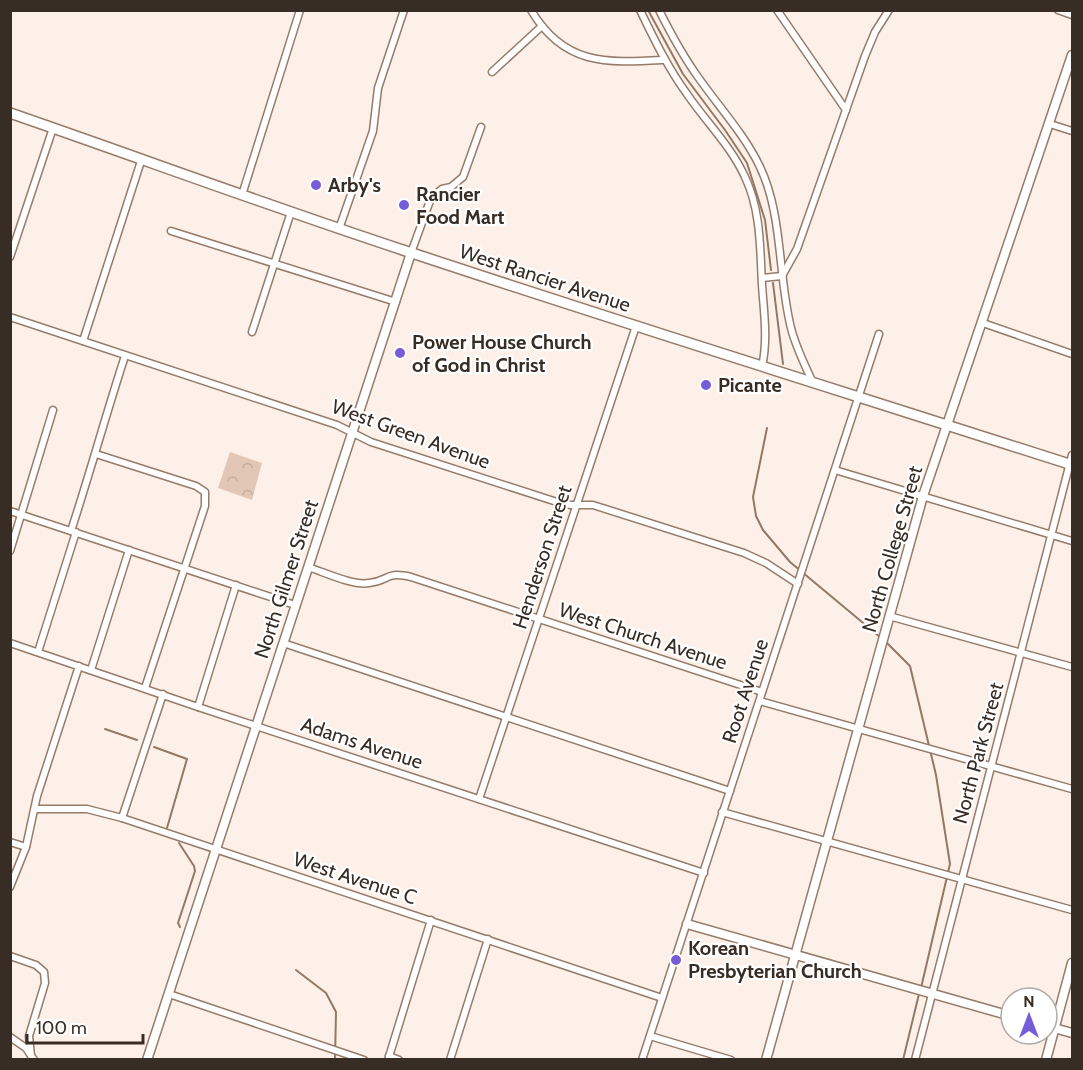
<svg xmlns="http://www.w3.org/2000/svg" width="1083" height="1070" viewBox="0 0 1083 1070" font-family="Cabin,sans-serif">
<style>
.park{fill:url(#park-crowns)}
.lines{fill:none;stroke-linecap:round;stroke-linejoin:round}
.stream{stroke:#947865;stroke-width:2}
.minor-casing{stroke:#967b69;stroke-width:9}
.tertiary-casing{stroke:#967b69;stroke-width:11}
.secondary-casing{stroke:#967b69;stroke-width:12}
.minor{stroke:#fff;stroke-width:6}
.tertiary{stroke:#fff;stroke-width:8}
.secondary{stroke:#fff;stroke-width:9}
.poi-dot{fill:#765cd7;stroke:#fff;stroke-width:2}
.labels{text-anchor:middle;stroke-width:4.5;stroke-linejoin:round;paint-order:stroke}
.poi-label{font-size:20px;font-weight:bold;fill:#382d25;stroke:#fff;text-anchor:start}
.street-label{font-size:20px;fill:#382d25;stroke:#fff}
</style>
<defs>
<pattern id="park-crowns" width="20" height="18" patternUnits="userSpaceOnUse" patternTransform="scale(1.5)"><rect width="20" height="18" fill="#e3c7b6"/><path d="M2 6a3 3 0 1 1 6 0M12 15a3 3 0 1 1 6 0" fill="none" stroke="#c4ab9c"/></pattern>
</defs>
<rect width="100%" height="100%" fill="#fdf0e8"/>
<!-- park -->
<polygon class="park" points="230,452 262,463 252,500 218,488"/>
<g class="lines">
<!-- stream -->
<g class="stream">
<polyline points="648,10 683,74 725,130 747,163 765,220 771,270"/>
<polyline points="773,283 783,364"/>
<polyline points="767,428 753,497 756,516 763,530 790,562 880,637"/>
<polyline points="885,641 910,666 936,775 950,864 921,988"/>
<polyline points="105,729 137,740"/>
<polyline points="154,747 187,759 167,828"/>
<polyline points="179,843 194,866 195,871 178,923 180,927"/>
<polyline points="296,970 326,993 336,1012 335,1060"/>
<polyline points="903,1060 919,994"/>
</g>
<defs>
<g id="minor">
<path d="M 531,10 C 564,66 607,63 664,60"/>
<path d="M 640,10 C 654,39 668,68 687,94 C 706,122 731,146 745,177 C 761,211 760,248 762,285 C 764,314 768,338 762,367"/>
<path d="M 659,10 C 671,34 683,56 698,77 C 719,107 745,135 760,167 C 783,215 778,277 791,328 C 796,348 805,365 813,383"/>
<polyline points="777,10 846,110"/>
<polyline points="1058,10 1072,15"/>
<polyline points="492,72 542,26"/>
<polyline points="1050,124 1072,131"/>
<polyline points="242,195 300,10"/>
<polyline points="339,229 373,131 378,88 404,10"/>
<polyline points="171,231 396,302"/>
<polyline points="411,253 431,198 442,189 451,187 463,177 481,127"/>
<polyline points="10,257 53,128"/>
<polyline points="762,278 782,276 797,249 865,56 875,32 889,10"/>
<polyline points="10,317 337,425 371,442 560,503 571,505 593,505 744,553 766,563 798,584"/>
<polyline points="983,323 1072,354"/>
<polyline points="252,332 291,212"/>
<polyline points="83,341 142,158"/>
<polyline points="96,454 196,486 205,492 205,506 145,688"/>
<polyline points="835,470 1072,541"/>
<polyline points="10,511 295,605"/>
<path d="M 71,531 C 90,473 106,414 125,356"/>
<polyline points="10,551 53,410"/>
<path d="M 308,567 C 324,572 353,586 369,583 C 390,581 384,571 411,577 L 762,692"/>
<polyline points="889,616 1072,667"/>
<polyline points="10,643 198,707 704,873"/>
<polyline points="283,643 730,791"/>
<polyline points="38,652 76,532"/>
<polyline points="91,670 129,550"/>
<polyline points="760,701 1072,789"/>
<polyline points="198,707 236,585"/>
<polyline points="479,799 636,326"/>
<polyline points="35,809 87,809 122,818 662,998"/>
<polyline points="722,812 1072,910"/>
<polyline points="122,818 163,694"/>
<polyline points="10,842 26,847"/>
<polyline points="10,887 26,847 37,796 79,666"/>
<polyline points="10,956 36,965 44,972 45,983 29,1036 31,1056"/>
<polyline points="169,994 364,1060"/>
<polyline points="650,1036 731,1060"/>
<polyline points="10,1037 26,1048 34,1060"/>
<polyline points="389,1056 399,1060"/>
<polyline points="388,1060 431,920"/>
<polyline points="450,1060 488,939"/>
<polyline points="642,1060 879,334"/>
<polyline points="915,1060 1072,455"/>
</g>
<g id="tertiary">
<polyline points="687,924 1011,1016"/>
<polyline points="1047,1026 1072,1033"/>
<polyline points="147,1060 411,253"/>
<polyline points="766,1060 923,496 1072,55"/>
<polyline points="1046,1060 1072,963"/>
</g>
<path id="secondary" d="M 10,113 C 143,159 275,208 409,252 C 629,325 851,394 1072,465"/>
</defs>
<!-- minor casing -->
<use href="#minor" class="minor-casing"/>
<!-- tertiary casing -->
<use href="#tertiary" class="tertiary-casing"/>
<!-- secondary casing -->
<use href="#secondary" class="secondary-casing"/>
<!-- minor -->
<use href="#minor" class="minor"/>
<!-- tertiary -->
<use href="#tertiary" class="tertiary"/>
<!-- secondary -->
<use href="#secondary" class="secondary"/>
</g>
<!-- markers -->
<g class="poi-dot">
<circle cx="316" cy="185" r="6"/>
<circle cx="404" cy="205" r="6"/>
<circle cx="400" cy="353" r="6"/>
<circle cx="706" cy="385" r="6"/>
<circle cx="676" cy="960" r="6"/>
</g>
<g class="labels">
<!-- poi labels -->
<g class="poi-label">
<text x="328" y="192">Arby's</text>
<text x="416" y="201">Rancier<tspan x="416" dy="23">Food Mart</tspan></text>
<text x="412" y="349">Power House Church<tspan x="412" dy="23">of God in Christ</tspan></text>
<text x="718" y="392">Picante</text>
<text x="688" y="955">Korean<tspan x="688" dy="23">Presbyterian Church</tspan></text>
</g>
<!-- street labels -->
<g class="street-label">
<text transform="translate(545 278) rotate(18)" y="7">West Rancier Avenue</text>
<text transform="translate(411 434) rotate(20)" y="7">West Green Avenue</text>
<text transform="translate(892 549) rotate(-74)" y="7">North College Street</text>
<text transform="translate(542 557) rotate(-72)" y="7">Henderson Street</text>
<text transform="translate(286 579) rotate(-72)" y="7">North Gilmer Street</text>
<text transform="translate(643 636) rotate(18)" y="7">West Church Avenue</text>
<text transform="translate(745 691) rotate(-72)" y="7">Root Avenue</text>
<text transform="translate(362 743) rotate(18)" y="7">Adams Avenue</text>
<text transform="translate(978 753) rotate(-75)" y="7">North Park Street</text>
<text transform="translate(355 878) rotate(18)" y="7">West Avenue C</text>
</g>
</g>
<!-- border -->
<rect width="1083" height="1070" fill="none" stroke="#382d25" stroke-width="24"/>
<!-- north arrow -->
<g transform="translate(1029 1016)"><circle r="28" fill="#ffffff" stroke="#afaba8" stroke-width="1.5"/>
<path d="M0-4.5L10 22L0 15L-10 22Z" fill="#765cd7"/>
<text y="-9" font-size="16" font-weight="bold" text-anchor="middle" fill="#382d25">N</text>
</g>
<!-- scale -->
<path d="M27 1034v9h116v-9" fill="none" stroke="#382d25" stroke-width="3"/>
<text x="36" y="1034" font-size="18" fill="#382d25" stroke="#ffffff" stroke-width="4.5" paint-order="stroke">100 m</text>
</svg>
